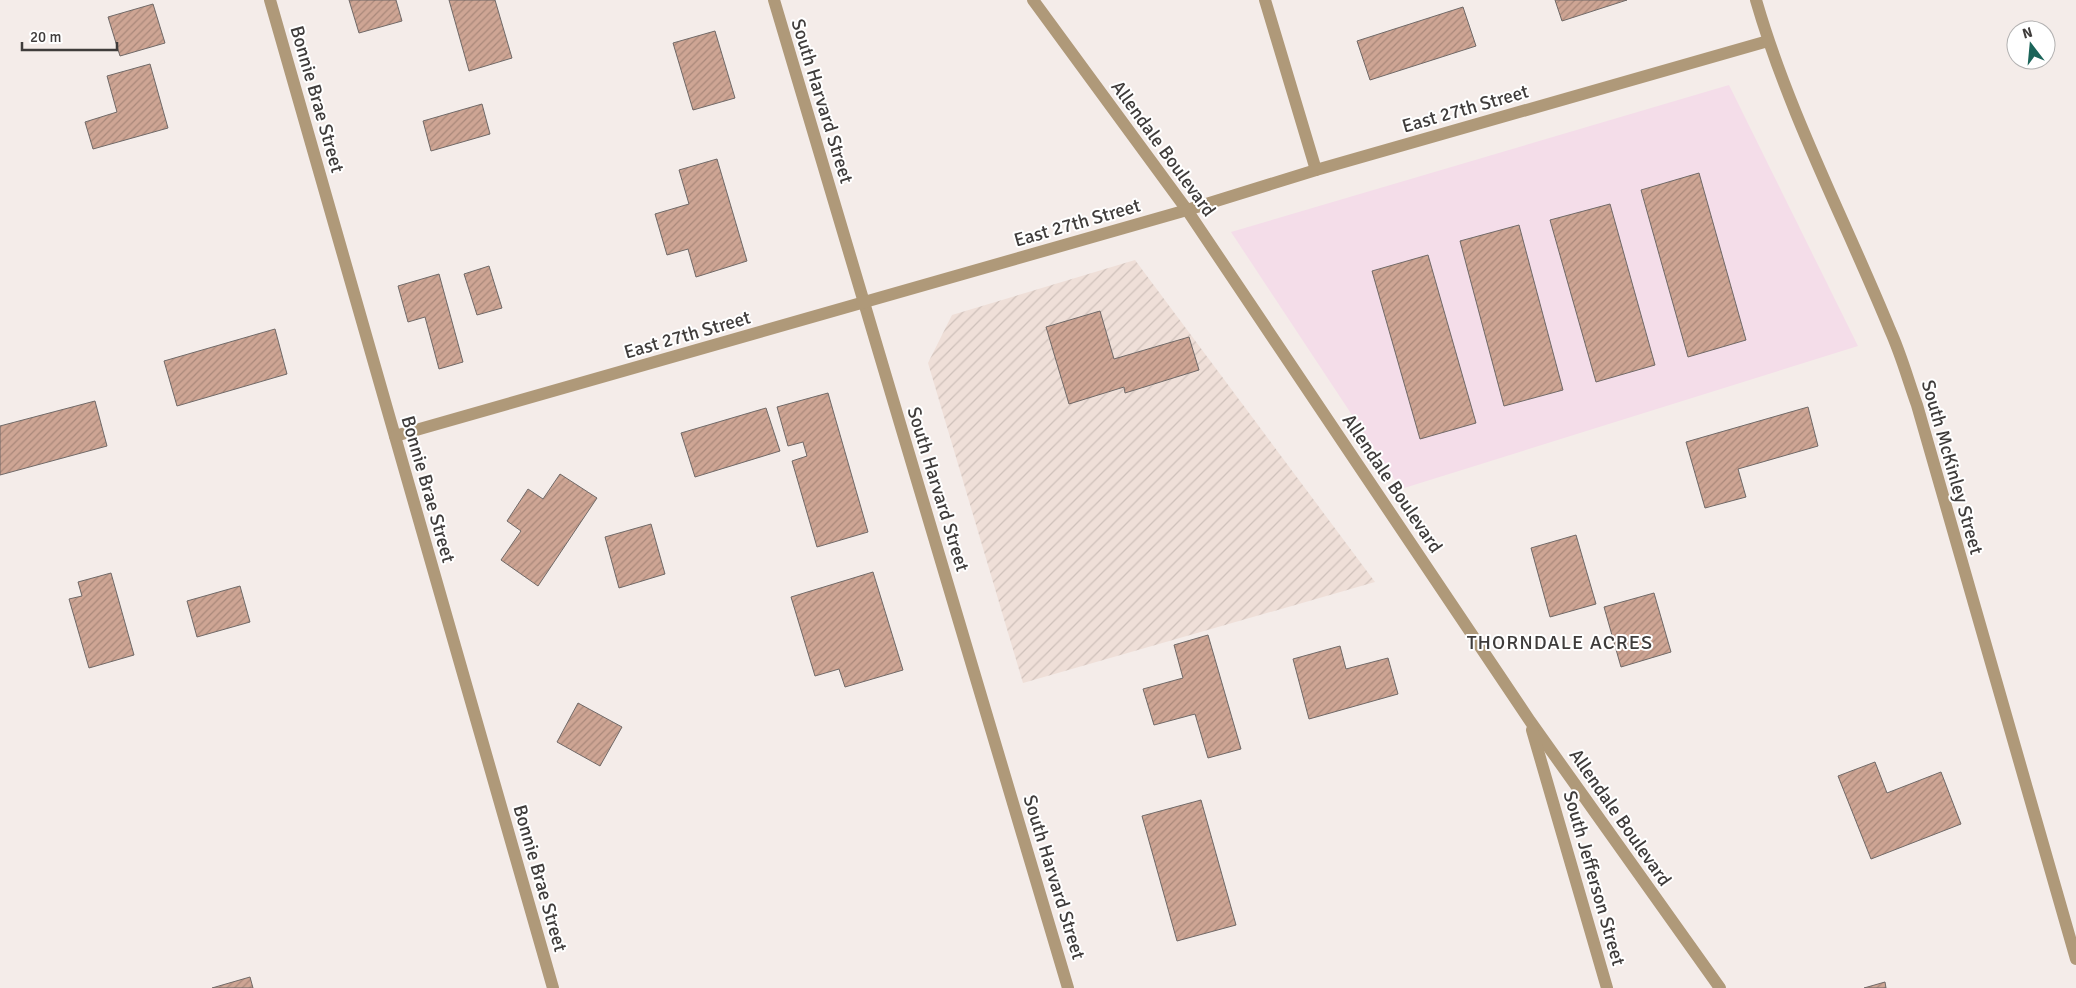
<svg xmlns="http://www.w3.org/2000/svg" width="2076" height="988" viewBox="0 0 2076 988" font-family="Signika,sans-serif">
<style>
.commercial{fill:#f4dde9}
.industrial{fill:url(#industrial-furrows)}
.building{fill:url(#building-hatch);stroke:#706967}
.lines{fill:none;stroke-linecap:round;stroke-linejoin:round}
.minor{stroke:#af9979;stroke-width:12}
.labels{text-anchor:middle;stroke-width:4;stroke-linejoin:round;paint-order:stroke}
.street-label{font-size:19px;fill:#3f3c3b;stroke:#fff}
.neighbourhood-label{font-size:20px;letter-spacing:1px;fill:#3f3c3b;stroke:#fff}
</style>
<defs>
<pattern id="industrial-furrows" width="10" height="10" patternUnits="userSpaceOnUse" patternTransform="scale(1.25)"><rect width="10" height="10" fill="#efdfd8"/><path d="M-1 1l2-2M0 10L10 0M9 11l2-2" fill="none" stroke="#cec0ba"/></pattern>
<pattern id="building-hatch" width="6" height="6" patternUnits="userSpaceOnUse" patternTransform="scale(1.25)"><rect width="6" height="6" fill="#cea594"/><path d="M-1 1l2-2M0 6l6-6M5 7l2-2" fill="none" stroke="#a9887a"/></pattern>
</defs>
<rect width="100%" height="100%" fill="#f4ece9"/>
<!-- commercial -->
<polygon class="commercial" points="1729,85 1858,346 1401,489 1231,232"/>
<!-- industrial -->
<polygon class="industrial" points="1135,260 1375,582 1023,683 928,363 952,315"/>
<!-- building -->
<g class="building">
<polygon points="349,0 396,0 402,21 359,33"/>
<polygon points="449,0 495,0 512,58 469,71"/>
<polygon points="1555,0 1627,0 1562,21"/>
<polygon points="153,4 165,43 120,56 108,17"/>
<polygon points="1463,7 1476,46 1370,80 1357,41"/>
<polygon points="715,31 735,98 693,110 673,43"/>
<polygon points="150,64 168,128 93,149 85,122 117,112 107,76"/>
<polygon points="482,104 490,134 431,151 423,121"/>
<polygon points="717,159 747,261 696,277 688,249 667,255 655,214 689,204 679,170"/>
<polygon points="1699,173 1746,340 1688,357 1641,190"/>
<polygon points="1610,204 1655,365 1596,382 1550,220"/>
<polygon points="1519,225 1563,390 1504,406 1460,241"/>
<polygon points="1428,255 1476,423 1420,439 1372,271"/>
<polygon points="489,266 502,308 477,315 464,274"/>
<polygon points="439,274 463,362 439,369 425,317 408,322 398,286"/>
<polygon points="1100,311 1114,359 1189,337 1199,370 1125,393 1124,387 1069,404 1046,327"/>
<polygon points="275,329 287,374 177,406 164,361"/>
<polygon points="828,393 868,532 817,547 792,461 807,456 803,442 788,446 777,407"/>
<polygon points="95,401 107,446 0,475 0,426"/>
<polygon points="1808,407 1818,446 1738,469 1746,497 1705,508 1686,442"/>
<polygon points="766,408 780,451 695,477 681,433"/>
<polygon points="560,474 597,498 538,586 501,560 521,531 507,521 528,489 543,499"/>
<polygon points="651,524 665,574 619,588 605,537"/>
<polygon points="1576,535 1596,604 1550,617 1531,548"/>
<polygon points="873,572 903,670 845,687 839,669 815,676 791,597"/>
<polygon points="111,573 134,655 89,668 69,599 82,596 78,582"/>
<polygon points="240,586 250,622 197,637 187,601"/>
<polygon points="1654,593 1671,652 1621,667 1604,607"/>
<polygon points="1208,635 1241,749 1208,758 1195,714 1154,725 1143,689 1183,678 1174,645"/>
<polygon points="1340,646 1346,669 1388,658 1398,694 1309,719 1293,659"/>
<polygon points="578,703 622,727 600,766 557,742"/>
<polygon points="1875,762 1887,793 1941,772 1961,824 1871,859 1838,776"/>
<polygon points="1201,800 1236,925 1177,941 1142,816"/>
<polygon points="250,977 253,988 212,988"/>
<polygon points="1885,982 1886,988 1864,988"/>
</g>
<g class="lines">
<!-- minor -->
<g class="minor">
<polyline points="270,0 553,988"/>
<polyline points="774,0 1068,988"/>
<polyline points="1033,0 1187,210 1530,721 1720,988"/>
<polyline points="1265,0 1316,170"/>
<path d="M 1756,0 C 1789,114 1845,220 1890,330 C 1901,354 1908,380 1917,405 L 2076,959"/>
<polyline points="395,436 1187,210 1316,170 1768,41"/>
<polyline points="1532,730 1607,988"/>
</g>
</g>
<g class="labels">
<!-- street labels -->
<g class="street-label">
<text transform="translate(318 99) rotate(74)" y="7">Bonnie Brae Street</text>
<text transform="translate(823 101) rotate(73)" y="7">South Harvard Street</text>
<text transform="translate(1465 108) rotate(-16)" y="7">East 27th Street</text>
<text transform="translate(1164 148) rotate(54)" y="7">Allendale Boulevard</text>
<text transform="translate(1077 222) rotate(-16)" y="7">East 27th Street</text>
<text transform="translate(687 334) rotate(-16)" y="7">East 27th Street</text>
<text transform="translate(1953 467) rotate(74)" y="7">South McKinley Street</text>
<text transform="translate(1393 483) rotate(56)" y="7">Allendale Boulevard</text>
<text transform="translate(429 489) rotate(74)" y="7">Bonnie Brae Street</text>
<text transform="translate(939 489) rotate(73)" y="7">South Harvard Street</text>
<text transform="translate(1621 817) rotate(55)" y="7">Allendale Boulevard</text>
<text transform="translate(1055 877) rotate(73)" y="7">South Harvard Street</text>
<text transform="translate(541 878) rotate(74)" y="7">Bonnie Brae Street</text>
<text transform="translate(1595 878) rotate(74)" y="7">South Jefferson Street</text>
</g>
<!-- neighbourhood labels -->
<g class="neighbourhood-label">
<text x="1560" y="649">THORNDALE ACRES</text>
</g>
</g>
<!-- north arrow -->
<g transform="translate(2031 45) rotate(344)"><circle r="24" fill="#ffffff" stroke="#b2b1b1"/>
<path d="M0-4L9 19L0 12L-9 19Z" fill="#1b6459"/>
<text y="-8" font-size="14" font-weight="bold" text-anchor="middle" fill="#3f3c3b">N</text>
</g>
<!-- scale -->
<path d="M22 42v8h95v-8" fill="none" stroke="#3f3c3b" stroke-width="2.5"/>
<text x="30" y="42" font-size="15" fill="#3f3c3b" stroke="#ffffff" stroke-width="4" paint-order="stroke">20 m</text>
</svg>
